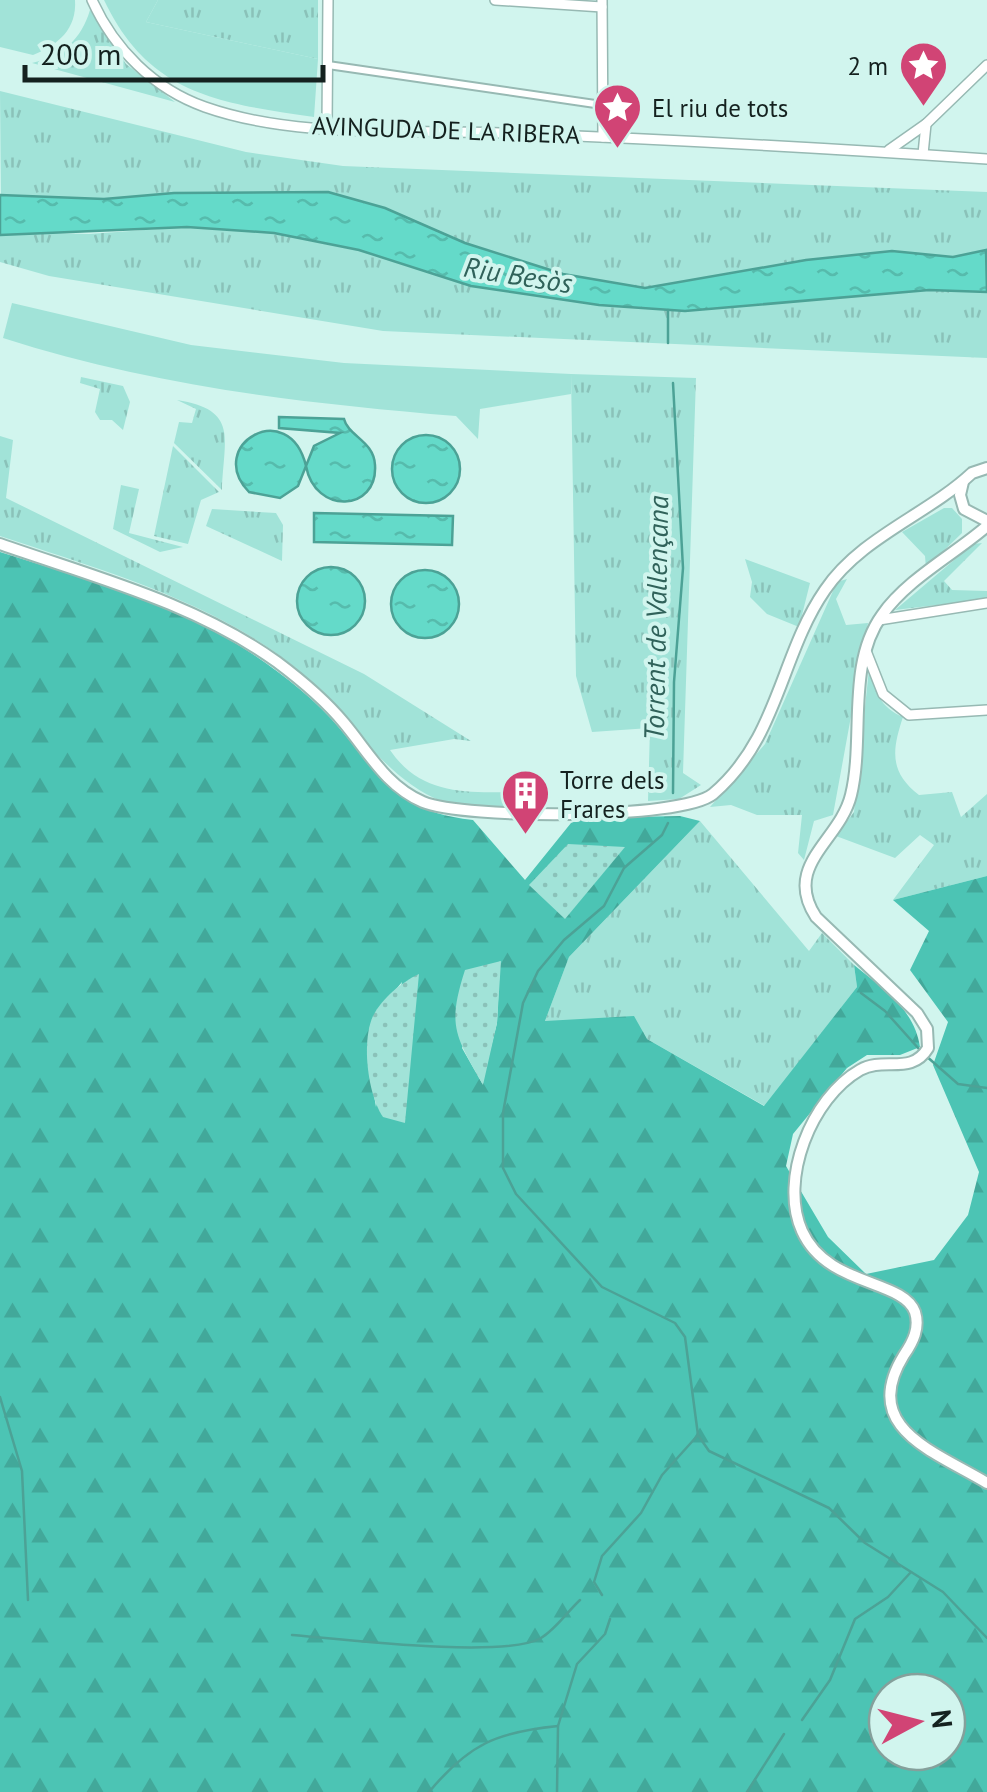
<svg xmlns="http://www.w3.org/2000/svg" width="987" height="1792" viewBox="0 0 987 1792" font-family="'PT Sans',sans-serif">
<style>
.grass{fill:url(#grass-tufts)}
.forest{fill:url(#forest-firs);fill-rule:evenodd}
.park{fill:#a1e3d8}
.garden{fill:url(#garden-dots)}
.water{fill:url(#water-ripples);stroke:#4ca296;stroke-width:2.5}
.lines{fill:none;stroke-linecap:round;stroke-linejoin:round}
.stream{stroke:#4ca296;stroke-width:2.5}
.pedestrian-casing{stroke:#97b9b3;stroke-width:10}
.minor-casing{stroke:#97b9b3;stroke-width:12}
.tertiary-casing{stroke:#97b9b3;stroke-width:14}
.pedestrian{stroke:#fff;stroke-width:6}
.minor{stroke:#fff;stroke-width:9}
.tertiary{stroke:#fff;stroke-width:10}
.labels{text-anchor:middle;stroke-width:8;stroke-linejoin:round;paint-order:stroke}
.poi-label{font-size:25px;fill:#14211f;stroke:#d1f5ee;text-anchor:start}
.street-label{font-size:25px;fill:#14211f;stroke:#d1f5ee}
.water-label{font-size:28px;font-style:italic;fill:#30625a;stroke:#d1f5ee}
</style>
<defs>
<pattern id="grass-tufts" width="24" height="20" patternUnits="userSpaceOnUse" patternTransform="scale(2.5)"><rect width="24" height="20" fill="#a1e3d8"/><path d="M3 7l-1-3M5 7V3M7 7l1-3M15 17l-1-3M17 17v-4M19 17l1-3" fill="none" stroke="#8ac2b9"/></pattern>
<pattern id="forest-firs" width="22" height="20" patternUnits="userSpaceOnUse" patternTransform="scale(2.5)"><rect width="22" height="20" fill="#4cc4b4"/><path d="M5 1l3.5 6h-7zM16 11l3.5 6h-7z" fill="#42a89a"/></pattern>
<pattern id="garden-dots" width="8" height="8" patternUnits="userSpaceOnUse" patternTransform="scale(2.5)"><rect width="8" height="8" fill="#a1e3d8"/><path d="M2 2h.1M6 6h.1" fill="none" stroke="#8ac2b9" stroke-width="1.8" stroke-linecap="round"/></pattern>
<pattern id="water-ripples" width="26" height="14" patternUnits="userSpaceOnUse" patternTransform="scale(2.5)"><rect width="26" height="14" fill="#64dac9"/><path d="M2 4q2-2 4 0t4 0M15 11q2-2 4 0t4 0" fill="none" stroke="#56bbac"/></pattern>
</defs>
<rect width="100%" height="100%" fill="#d1f5ee"/>
<!-- grass -->
<g class="grass">
<polygon points="158,0 318,0 318,59 146,22"/>
<path d="M 90,10 L 126,64 L 175,102 L 32,63 C 63,55 81,40 90,10 Z"/>
<polygon points="0,91 246,152 343,166 987,192 987,250 953,257 892,251 806,260 646,288 563,274 465,243 385,208 328,192 174,193 104,199 1,195"/>
<polygon points="187,227 274,233 685,311 929,290 987,292 987,358 383,331 49,276 0,262 0,235 10,232 89,234"/>
<polygon points="571,374 696,378 683,773 701,785 679,799 648,801 650,728 592,732 576,676"/>
<polygon points="81,377 123,386 130,402 123,430 112,420 100,420 95,412 100,389 80,383"/>
<path d="M 177,400 C 239,410 224,437 222,490 L 174,443 L 179,422 L 192,423 L 196,409 Z"/>
<path d="M 0,436 L 13,440 L 6,498 L 364,674 L 471,741 L 454,739 L 390,750 C 420,794 464,793 512,792 L 513,780 L 532,777 C 527,815 471,813 443,802 C 378,776 346,708 292,665 C 210,600 98,569 0,536 Z"/>
<polygon points="173,446 219,492 201,500 188,544 154,536"/>
<polygon points="121,485 139,489 129,533 183,547 160,552 113,529"/>
<polygon points="944,508 952,508 962,519 962,533 926,568 925,556 902,532"/>
<polygon points="212,509 276,513 283,525 282,561 206,526"/>
<polygon points="982,543 944,581 952,590 987,591 987,599 895,610 973,544"/>
<polygon points="745,559 810,583 799,627 767,614 750,597 752,582"/>
<polygon points="847,579 836,599 846,625 868,623 833,815 814,821 804,860 798,853 802,815 757,815 731,805 710,807 765,744 837,582"/>
<path d="M 869,669 C 874,691 881,708 903,717 C 892,750 889,772 919,795 L 952,792 L 961,817 L 987,794 L 987,876 L 893,900 L 934,845 L 920,835 L 895,858 L 836,836 L 854,812 Z"/>
<polygon points="700,821 809,951 822,933 854,965 857,987 765,1106 647,1039 545,1021 569,957"/>
</g>
<!-- forest -->
<path class="forest" d="M 0,552 C 80,577 185,608 254,655 C 285,676 317,701 341,730 C 384,782 401,812 473,820 L 525,880 L 571,823 L 584,818 L 680,816 L 700,821 L 569,957 L 545,1021 L 634,1016 L 647,1039 L 764,1106 L 857,987 L 854,965 C 883,989 914,1008 920,1047 L 900,1055 L 867,1055 L 847,1068 L 793,1134 L 786,1166 L 828,1237 L 866,1274 L 934,1260 L 968,1215 L 979,1172 L 933,1065 L 948,1022 L 910,970 L 929,931 L 893,900 L 987,876 L 987,1792 L 0,1792 ZM 500,961 L 497,1023 L 482,1083 L 462,1048 ZM 402,982 L 376,1107 C 366,1046 361,1030 402,982 ZM 887,1692 L 947,1692 L 947,1752 L 887,1752 Z"/>
<!-- park -->
<g class="park">
<path d="M 0,0 L 75,0 C 77,29 58,45 33,55 L 0,47 Z"/>
<path d="M 104,0 L 158,0 L 146,22 L 318,59 L 314,117 C 219,103 149,95 104,0 Z"/>
<path d="M 12,303 L 191,345 L 344,363 L 571,374 L 571,394 L 480,409 L 478,439 L 456,416 C 301,403 152,386 3,338 Z"/>
</g>
<!-- garden -->
<g class="garden">
<polygon points="568,844 625,847 565,919 529,885"/>
<path d="M 501,961 L 497,1023 L 483,1085 C 455,1035 447,1026 465,970 Z"/>
<path d="M 419,974 L 405,1123 L 383,1117 C 368,1095 361,1042 373,1016 C 382,998 402,982 419,974 Z"/>
</g>
<!-- water -->
<g class="water">
<polygon points="328,192 385,208 465,243 563,274 645,288 806,260 892,251 953,257 986,250 987,292 929,290 685,311 599,305 471,286 359,250 274,233 187,227 0,235 0,195 104,199 174,193"/>
<path d="M 279,417 L 344,419 C 348,436 374,441 375,465 C 378,512 315,515 306,466 L 298,486 L 280,498 L 249,492 C 204,445 289,396 306,466 L 314,446 L 340,433 L 279,428 Z"/>
<circle cx="426" cy="469" r="34"/>
<polygon points="314,513 453,516 452,545 314,542"/>
<circle cx="331" cy="601" r="34"/>
<circle cx="425" cy="604" r="34"/>
</g>
<g class="lines">
<!-- stream -->
<g class="stream">
<polyline points="668,310 668,343"/>
<polyline points="673,383 683,568 674,682 673,793"/>
<polyline points="668,823 662,835 624,868 604,906 564,940 538,971 523,1003 503,1113 503,1168 516,1194 602,1287 675,1323 685,1337 698,1435 709,1451 829,1508 865,1543 943,1592 987,1638"/>
<polyline points="861,993 885,1011 919,1049"/>
<polyline points="925,1055 958,1084 987,1088"/>
<polyline points="0,1397 22,1471 28,1600"/>
<polyline points="602,1595 594,1582 602,1556 641,1513 662,1475 698,1435"/>
<path d="M 292,1635 C 339,1639 505,1659 541,1638 C 555,1630 568,1611 580,1600"/>
<polyline points="802,1720 830,1680 855,1619 888,1597 911,1572"/>
<path d="M 429,1792 C 469,1744 497,1732 558,1726"/>
<polyline points="557,1792 558,1726 577,1664 605,1634 610,1619"/>
<polyline points="747,1792 784,1734"/>
</g>
<defs>
<polyline id="pedestrian" points="328,65 602,105"/>
<g id="minor">
<path d="M 92,0 C 114,49 154,89 205,107 C 296,139 406,129 500,133 C 663,139 825,148 987,159"/>
<polyline points="495,0 602,7"/>
<polyline points="602,0 603,137"/>
<polyline points="327,126 328,0"/>
<polyline points="889,150 926,124 987,65"/>
<polyline points="923,154 926,124"/>
<polyline points="879,620 987,603"/>
<polyline points="866,651 883,694 909,715 987,710"/>
</g>
<g id="tertiary">
<polyline points="963,482 960,495 964,509 987,521"/>
<path d="M 987,526 C 955,554 907,579 882,615 C 846,665 865,738 851,795 C 840,841 782,865 816,917 L 917,1013 L 927,1029 L 928,1048 C 911,1076 884,1056 860,1070 C 811,1098 779,1180 802,1231 C 827,1287 903,1279 915,1312 C 920,1328 913,1342 904,1355 C 859,1428 934,1451 987,1483"/>
<path d="M 0,544 C 94,577 195,603 277,662 C 301,680 325,700 344,723 C 369,753 386,786 423,802 C 464,819 681,820 713,794 C 779,738 780,655 825,590 C 861,537 927,515 972,473 L 987,468"/>
</g>
</defs>
<!-- pedestrian casing -->
<use href="#pedestrian" class="pedestrian-casing"/>
<!-- minor casing -->
<use href="#minor" class="minor-casing"/>
<!-- tertiary casing -->
<use href="#tertiary" class="tertiary-casing"/>
<!-- pedestrian -->
<use href="#pedestrian" class="pedestrian"/>
<!-- minor -->
<use href="#minor" class="minor"/>
<!-- tertiary -->
<use href="#tertiary" class="tertiary"/>
</g>
<!-- icons -->
<defs>
<symbol id="sight-pin" viewBox="-11 -11 22 30"><path d="M0 17L-7.5 6A9.5 9.5 0 1 1 7.5 6Z" fill="#d14475" stroke="#d1f5ee"/><path d="M0-6L1.8-2.2L6-1.7L2.9 1.2L3.7 5.4L0 3.3L-3.7 5.4L-2.9 1.2L-6-1.7L-1.8-2.2Z" fill="#fff"/></symbol>
<symbol id="building-pin" viewBox="-11 -11 22 30"><path d="M0 17L-7.5 6A9.5 9.5 0 1 1 7.5 6Z" fill="#d14475" stroke="#d1f5ee"/><path d="M-4-6H4V6H1V3H-1V6H-4ZM-2.5-4.3h1.7v1.8h-1.7ZM.8-4.3h1.7v1.8H.8ZM-2.5-1h1.7V.8h-1.7ZM.8-1h1.7V.8H.8Z" fill="#fff"/></symbol>
</defs>
<g fill-rule="evenodd">
<use href="#sight-pin" x="896" y="38" width="55" height="75"/>
<use href="#sight-pin" x="590" y="80" width="55" height="75"/>
<use href="#building-pin" x="498" y="766" width="55" height="75"/>
</g>
<g class="labels">
<!-- poi labels -->
<g class="poi-label">
<text x="888" y="75" text-anchor="end">2 m</text>
<text x="652" y="117">El riu de tots</text>
<text x="560" y="789">Torre dels<tspan x="560" dy="29">Frares</tspan></text>
</g>
<!-- street labels -->
<g class="street-label">
<text transform="translate(446 130) rotate(2)" y="9">AVINGUDA DE LA RIBERA</text>
</g>
<!-- water labels -->
<g class="water-label">
<text transform="translate(518 275) rotate(9)" y="10">Riu Besòs</text>
<text transform="translate(656 618) rotate(-89)" y="10">Torrent de Vallençana</text>
</g>
</g>
<!-- north arrow -->
<g transform="translate(917 1722) rotate(83)"><circle r="48" fill="#d1f5ee" stroke="#85a09b" stroke-width="2.5"/>
<path d="M0-8L18 38L0 25L-18 38Z" fill="#d14475"/>
<text y="-15" font-size="28" font-weight="bold" text-anchor="middle" fill="#14211f">N</text>
</g>
<!-- scale -->
<path d="M25 65v15h298v-15" fill="none" stroke="#14211f" stroke-width="5"/>
<text x="40" y="65" font-size="30" fill="#14211f" stroke="#d1f5ee" stroke-width="8" paint-order="stroke">200 m</text>
</svg>
